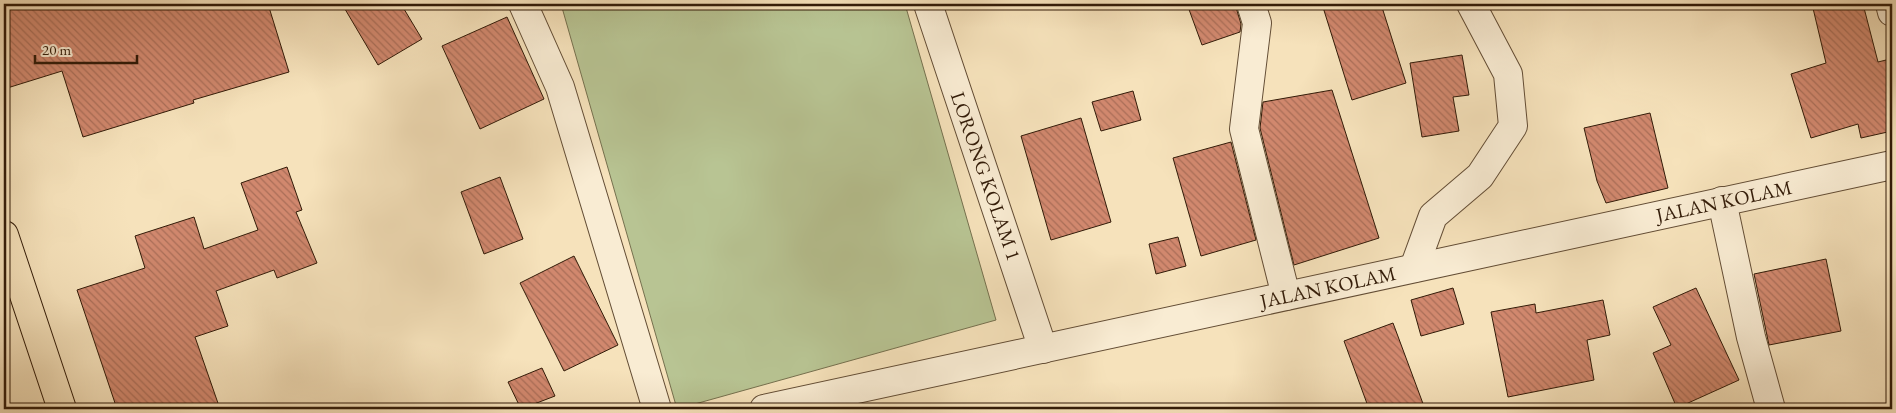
<svg xmlns="http://www.w3.org/2000/svg" width="1896" height="413" viewBox="0 0 1896 413" font-family="'EB Garamond',serif">
<style>
.green{fill:#b8c493;stroke:#75704e}
.building{fill:url(#building-back-hatch);stroke:#321b08}
.lines{fill:none;stroke-linecap:round;stroke-linejoin:round}
.minor-casing{stroke:#634d35;stroke-width:30}
.tertiary-casing{stroke:#634d35;stroke-width:30}
.primary-casing{stroke:#321b08;stroke-width:30}
.minor{stroke:#f9ecd3;stroke-width:28}
.tertiary{stroke:#f9ecd3;stroke-width:28}
.primary{stroke:#f6e2bb;stroke-width:28}
.labels{text-anchor:middle;stroke-width:4.5;stroke-linejoin:round;paint-order:stroke}
.street-label{font-size:20px;fill:#321b08;stroke:#f9ecd3}
</style>
<defs>
<pattern id="building-back-hatch" width="6" height="6" patternUnits="userSpaceOnUse" patternTransform="scale(1.25)"><rect width="6" height="6" fill="#d1886e"/><path d="M-1 5l2 2M0 0l6 6M5-1l2 2" fill="none" stroke="#aa6e58"/></pattern>
</defs>
<rect width="100%" height="100%" fill="#f6e2bb"/>
<filter id="stains"><feTurbulence type="fractalNoise" baseFrequency=".004" numOctaves="4"/><feColorMatrix values="0 0 0 0 .2 0 0 0 0 .09 0 0 0 0 .02 0 0 0 .5 -.17"/></filter>
<radialGradient id="worn" r=".72"><stop offset=".6" stop-color="#630" stop-opacity="0"/><stop offset="1" stop-color="#630" stop-opacity=".3"/></radialGradient>
<!-- green -->
<polygon class="green" points="561,4 905,4 996,320 677,409"/>
<!-- building -->
<g class="building">
<polygon points="4,4 268,4 289,72 193,100 194,103 83,137 62,71 4,89"/>
<polygon points="342,4 401,4 422,39 378,65"/>
<polygon points="1187,4 1235,4 1241,24 1240,32 1202,45"/>
<polygon points="1322,4 1381,4 1406,83 1352,100"/>
<polygon points="1812,4 1863,4 1878,62 1886,60 1892,84 1892,131 1861,138 1858,124 1811,138 1791,74 1826,63"/>
<polygon points="507,17 544,99 480,129 442,46"/>
<polygon points="1462,55 1469,95 1453,97 1459,131 1422,137 1410,63"/>
<polygon points="1332,90 1379,238 1294,265 1260,128 1263,102"/>
<polygon points="1133,91 1141,120 1101,131 1092,102"/>
<polygon points="1650,113 1668,188 1606,203 1597,181 1584,128"/>
<polygon points="1081,118 1111,222 1051,240 1021,136"/>
<polygon points="1231,142 1256,240 1201,256 1173,158"/>
<polygon points="287,167 302,210 296,212 317,263 277,278 274,270 216,291 228,326 195,337 220,409 117,409 77,290 145,268 135,236 194,217 204,249 258,230 241,183"/>
<polygon points="500,177 523,239 484,254 461,192"/>
<polygon points="1178,237 1186,266 1156,274 1149,244"/>
<polygon points="574,256 618,345 564,371 520,283"/>
<polygon points="1826,259 1841,331 1769,345 1754,274"/>
<polygon points="1453,288 1464,324 1421,336 1411,300"/>
<polygon points="1696,288 1739,380 1677,408 1653,353 1671,345 1653,307"/>
<polygon points="1603,300 1610,335 1587,340 1594,380 1508,397 1491,312 1535,304 1536,313"/>
<polygon points="1393,323 1425,409 1369,409 1344,341"/>
<polygon points="542,368 555,396 521,409 508,382"/>
</g>
<g class="lines">
<defs>
<g id="minor">
<polyline points="523,4 560,87 657,409"/>
<polyline points="928,4 1043,349"/>
<polyline points="1251,4 1257,23 1244,129 1286,296"/>
<polyline points="1890,4 1892,12"/>
<polyline points="1722,201 1751,337 1771,409"/>
<polyline points="1414,268 1433,216 1480,176 1513,126 1508,74 1471,4"/>
</g>
<polyline id="tertiary" points="764,409 1892,165"/>
<polyline id="primary" points="4,235 62,409"/>
</defs>
<!-- minor casing -->
<use href="#minor" class="minor-casing"/>
<!-- tertiary casing -->
<use href="#tertiary" class="tertiary-casing"/>
<!-- primary casing -->
<use href="#primary" class="primary-casing"/>
<!-- minor -->
<use href="#minor" class="minor"/>
<!-- tertiary -->
<use href="#tertiary" class="tertiary"/>
<!-- primary -->
<use href="#primary" class="primary"/>
</g>
<g class="labels">
<!-- street labels -->
<g class="street-label">
<text transform="translate(986 176) rotate(71)" y="7">LORONG KOLAM 1</text>
<text transform="translate(1724 201) rotate(-12)" y="7">JALAN KOLAM</text>
<text transform="translate(1328 287) rotate(-12)" y="7">JALAN KOLAM</text>
</g>
</g>
<!-- margin -->
<rect width="1896" height="413" fill="none" stroke="#f6e2bb" stroke-width="20"/>
<rect x="5" y="5" width="1886" height="403" fill="none" stroke="#321b08" stroke-width="2.5"/>
<rect x="10" y="10" width="1876" height="393" fill="none" stroke="#321b08"/>
<!-- scale -->
<path d="M35 55v8h102v-8" fill="none" stroke="#321b08" stroke-width="2.5"/>
<text x="42" y="55" font-size="15" fill="#321b08" stroke="#f9ecd3" stroke-width="4" paint-order="stroke">20 m</text>
<rect width="100%" height="100%" filter="url(#stains)"/>
<rect width="100%" height="100%" fill="url(#worn)"/>
</svg>
